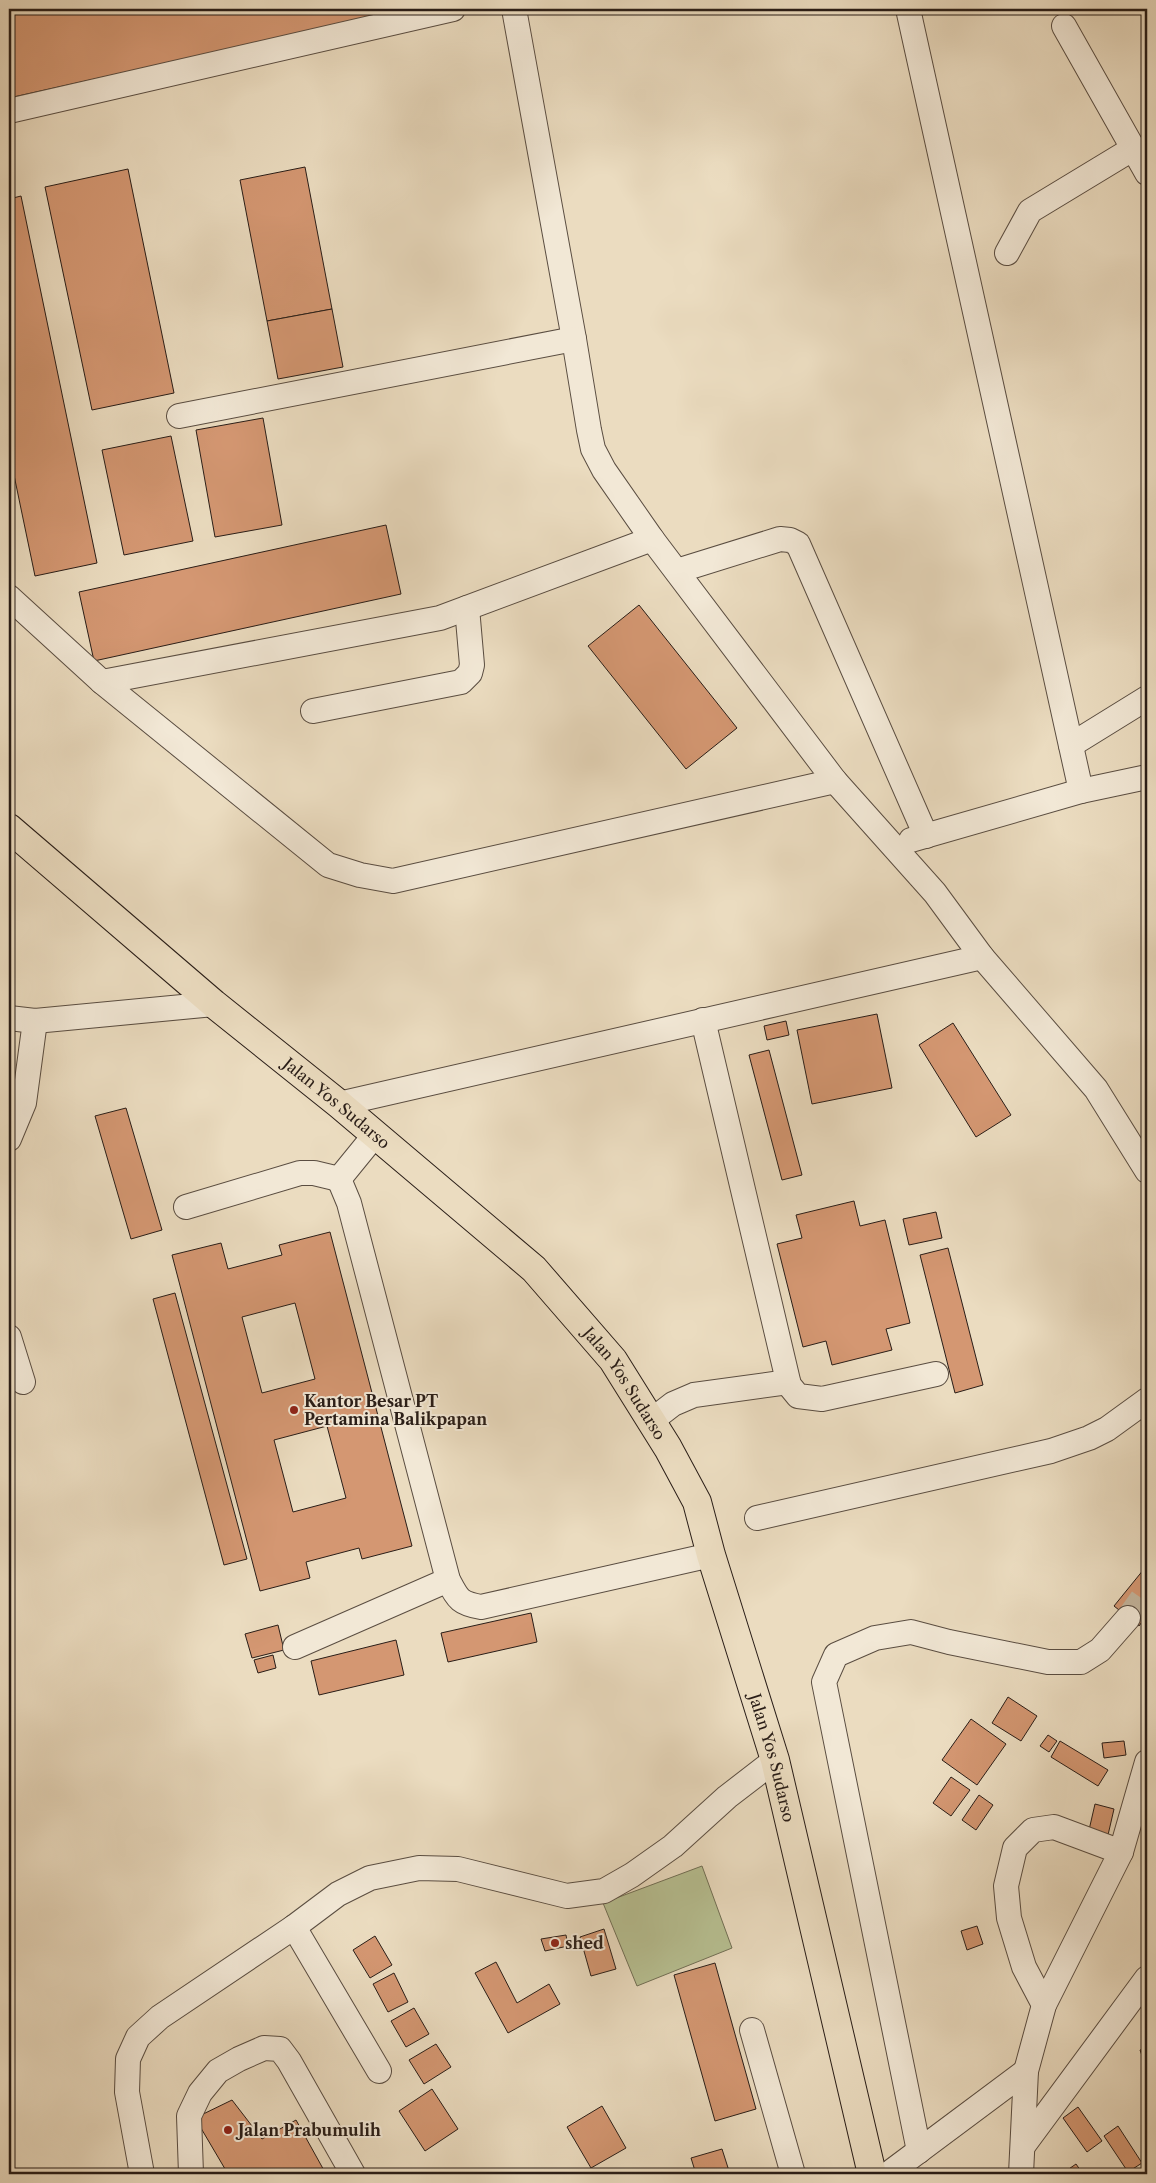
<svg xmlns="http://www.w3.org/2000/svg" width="1156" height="2183" viewBox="0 0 1156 2183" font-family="'Libre Caslon Text',serif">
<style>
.pitch{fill:#b7c092;stroke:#706e54}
.building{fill:#d49772;stroke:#291d17;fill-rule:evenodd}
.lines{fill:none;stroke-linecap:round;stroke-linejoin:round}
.minor-tunnel{stroke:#c4b69e;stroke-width:24;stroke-dasharray:24 12;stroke-linecap:butt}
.minor-casing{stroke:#5a4d41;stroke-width:26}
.major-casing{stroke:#291d17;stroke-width:30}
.minor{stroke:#f2e8d6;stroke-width:24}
.major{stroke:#ebdcc0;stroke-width:28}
.poi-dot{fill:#8f2418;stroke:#f2e8d6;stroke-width:2}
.labels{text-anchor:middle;stroke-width:4;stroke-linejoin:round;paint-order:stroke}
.street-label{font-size:16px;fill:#291d17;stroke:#f2e8d6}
.poi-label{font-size:16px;font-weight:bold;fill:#291d17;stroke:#f2e8d6;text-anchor:start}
</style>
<rect width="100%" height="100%" fill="#ebdcc0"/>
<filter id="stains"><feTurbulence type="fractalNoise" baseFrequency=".004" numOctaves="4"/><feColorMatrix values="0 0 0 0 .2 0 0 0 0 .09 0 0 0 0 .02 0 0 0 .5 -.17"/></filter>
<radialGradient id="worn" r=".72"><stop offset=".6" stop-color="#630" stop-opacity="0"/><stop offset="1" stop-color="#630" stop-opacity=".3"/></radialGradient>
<!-- pitch -->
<polygon class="pitch" points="702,1866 732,1948 637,1986 603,1903"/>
<!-- building -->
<g class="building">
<polygon points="9,9 378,9 379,16 9,98"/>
<polygon points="305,167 332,309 267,321 240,180"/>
<polygon points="128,169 174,393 92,410 45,187"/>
<polygon points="21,196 97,563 35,576 9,451 9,199"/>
<polygon points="332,309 343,367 278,379 267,321"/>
<polygon points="263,418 282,525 215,537 196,430"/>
<polygon points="171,436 193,541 124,555 102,450"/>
<polygon points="386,525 401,594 94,661 79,592"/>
<polygon points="639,605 737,728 686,769 588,646"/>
<polygon points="877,1014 892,1088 812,1104 797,1030"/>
<polygon points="786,1021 789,1035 767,1040 764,1026"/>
<polygon points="953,1023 1011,1115 976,1137 919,1045"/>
<polygon points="769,1050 802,1175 782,1180 749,1055"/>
<polygon points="126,1108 162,1230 131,1239 95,1116"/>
<polygon points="854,1201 860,1226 885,1220 910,1323 886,1329 892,1350 832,1365 826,1341 803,1347 777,1244 802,1238 796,1215"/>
<polygon points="936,1212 942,1238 909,1245 903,1219"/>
<path d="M 330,1232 L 412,1546 L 362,1559 L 359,1548 L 306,1562 L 310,1578 L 260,1591 L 172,1255 L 221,1243 L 228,1269 L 282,1255 L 279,1245 ZM 295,1303 L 315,1379 L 262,1393 L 242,1317 ZM 327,1426 L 346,1498 L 293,1512 L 274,1440 Z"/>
<polygon points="948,1248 983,1385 955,1393 920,1255"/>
<polygon points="175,1293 247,1559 224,1565 153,1299"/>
<polygon points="1144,1569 1147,1571 1147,1615 1139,1626 1114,1606"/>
<polygon points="531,1613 537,1642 448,1662 441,1633"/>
<polygon points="278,1625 284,1650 252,1658 245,1634"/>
<polygon points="396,1640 404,1675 319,1695 311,1661"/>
<polygon points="273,1655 276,1668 258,1673 254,1660"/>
<polygon points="1008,1697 1037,1716 1021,1741 992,1723"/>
<polygon points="971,1719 1006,1744 977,1785 942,1760"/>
<polygon points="1048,1735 1057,1741 1049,1752 1040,1746"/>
<polygon points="1060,1741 1108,1770 1098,1786 1051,1757"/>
<polygon points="1124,1741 1126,1755 1104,1758 1102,1743"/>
<polygon points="951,1777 970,1790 951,1816 933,1803"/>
<polygon points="979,1795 993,1805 976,1830 962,1820"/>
<polygon points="1095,1804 1114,1809 1108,1835 1089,1830"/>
<polygon points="977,1926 983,1944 967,1950 961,1931"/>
<polygon points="604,1929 616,1969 591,1976 580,1937"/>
<polygon points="566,1935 568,1946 545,1951 541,1939"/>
<polygon points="375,1936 392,1965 370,1978 353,1950"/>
<polygon points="496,1962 517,2003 549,1984 560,2004 508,2033 475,1973"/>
<polygon points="715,1963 756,2109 715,2121 674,1975"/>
<polygon points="394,1973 408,2002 388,2012 373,1984"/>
<polygon points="414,2008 429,2034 406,2047 391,2021"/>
<polygon points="436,2044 451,2067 424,2084 409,2060"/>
<polygon points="1147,2048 1147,2070 1140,2050"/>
<polygon points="432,2089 458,2129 425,2151 399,2111"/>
<polygon points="232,2100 262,2139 296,2120 326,2174 228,2174 195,2118"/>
<polygon points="602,2106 626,2148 591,2168 567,2127"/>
<polygon points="1078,2107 1102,2141 1087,2152 1063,2118"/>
<polygon points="1118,2126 1142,2163 1128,2172 1104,2136"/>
<polygon points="722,2149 730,2174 696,2174 691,2158"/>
<polygon points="1076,2164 1083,2174 1064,2174 1063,2173"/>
<polygon points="772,2169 774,2174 755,2174"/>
</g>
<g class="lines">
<!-- minor-tunnel -->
<polyline class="minor-tunnel" points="1128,1618 1147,1591"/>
<defs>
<g id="minor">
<polyline points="514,9 574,339 589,430 593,449 604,470 652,539 835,781 935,893 982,957 1096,1089 1147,1171"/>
<polyline points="908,9 1081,791"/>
<polyline points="1064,26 1147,173"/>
<polyline points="9,111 453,9"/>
<polyline points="1007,253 1030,211 1134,148"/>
<polyline points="179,416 574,339"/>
<polyline points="677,571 780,539 790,540 798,544 926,836"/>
<polyline points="9,597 102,682 440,618 652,539"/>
<polyline points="102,682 328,865 360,875 393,881 835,781"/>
<polyline points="313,711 461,682 470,673 472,665 467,608"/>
<polyline points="1071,745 1147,698"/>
<polyline points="911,840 1081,791 1147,777"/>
<polyline points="9,1018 35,1021 214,1004"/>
<polyline points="703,1020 789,1385 798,1396 822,1399 936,1374"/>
<polyline points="339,1104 982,957"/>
<polyline points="9,1139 24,1103 35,1021"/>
<path d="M 339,1179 L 349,1203 L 448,1580 C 458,1599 459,1603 481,1607 L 711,1555"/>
<polyline points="339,1179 374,1136"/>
<polyline points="186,1207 300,1173 314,1173 339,1179"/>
<polyline points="9,1337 23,1382"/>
<polyline points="651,1421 673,1404 694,1395 788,1382"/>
<polyline points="757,1518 1051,1451 1089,1438 1107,1429 1147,1400"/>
<polyline points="295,1647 448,1580"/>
<polyline points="294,1927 379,2071"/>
<polyline points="1044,2005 1024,1967 1009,1918 1006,1886 1015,1848 1033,1830 1054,1827 1121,1852"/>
<polyline points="752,2030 793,2174"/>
<polyline points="1023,2146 1147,1978"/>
<polyline points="919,2151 824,1682 836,1655 875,1638 911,1632 949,1642 1048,1662 1081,1662 1100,1650 1128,1618"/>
<polyline points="142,2174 127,2092 128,2059 138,2037 160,2017 294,1927 338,1894 370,1878 419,1868 458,1869 567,1896 604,1891 632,1875 673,1846 727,1797 775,1760"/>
<polyline points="191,2174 189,2116 200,2093 218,2071 239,2059 264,2048 280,2049 289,2061 353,2174"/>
<polyline points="888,2174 1026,2071"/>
<polyline points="1021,2174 1026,2071 1044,2005 1121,1852 1147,1762"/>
</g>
<g id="major">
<path id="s1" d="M 9,828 L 214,1004 L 339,1104 L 534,1269 L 613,1360 L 668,1448 L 697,1502 L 711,1555 L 775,1760 L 872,2174"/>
</g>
</defs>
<!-- minor casing -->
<use href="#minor" class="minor-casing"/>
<!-- major casing -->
<use href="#major" class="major-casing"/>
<!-- minor -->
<use href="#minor" class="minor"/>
<!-- major -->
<use href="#major" class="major"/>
</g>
<!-- markers -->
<g class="poi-dot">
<circle cx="294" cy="1410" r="5"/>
<circle cx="555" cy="1943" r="5"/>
<circle cx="228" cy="2130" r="5"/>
</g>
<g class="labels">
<!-- street labels -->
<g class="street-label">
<text dy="6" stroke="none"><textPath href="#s1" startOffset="428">Jalan Yos Sudarso</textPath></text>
<text dy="6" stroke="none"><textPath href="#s1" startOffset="832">Jalan Yos Sudarso</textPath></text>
<text dy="6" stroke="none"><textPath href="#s1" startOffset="1238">Jalan Yos Sudarso</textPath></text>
</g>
<!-- poi labels -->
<g class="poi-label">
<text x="304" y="1407">Kantor Besar PT<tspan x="304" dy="18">Pertamina Balikpapan</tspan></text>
<text x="565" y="1949">shed</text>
<text x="238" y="2136">Jalan Prabumulih</text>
</g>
</g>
<!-- margin -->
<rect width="1156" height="2183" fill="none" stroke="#ebdcc0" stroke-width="30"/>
<rect x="10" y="10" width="1136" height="2163" fill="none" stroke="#291d17" stroke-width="2.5"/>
<rect x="15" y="15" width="1126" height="2153" fill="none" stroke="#291d17"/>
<rect width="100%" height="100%" filter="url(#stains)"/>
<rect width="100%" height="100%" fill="url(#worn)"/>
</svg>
